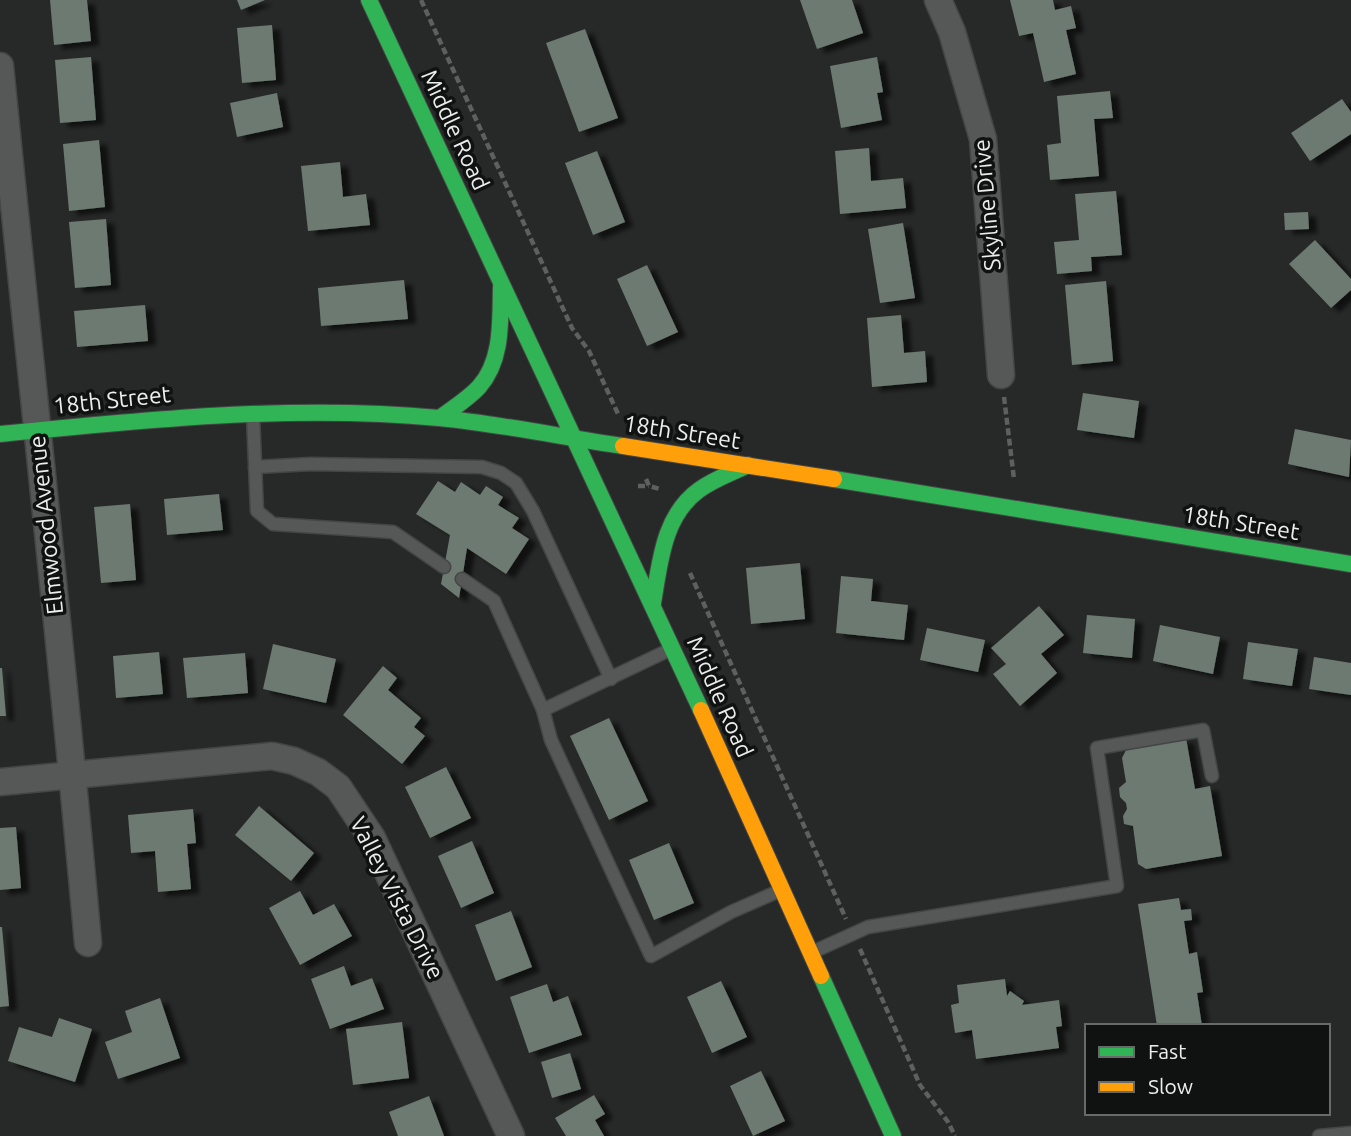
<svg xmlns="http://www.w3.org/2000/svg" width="1351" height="1136" viewBox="0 0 1351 1136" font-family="Ubuntu,sans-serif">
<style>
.building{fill:#6c7a72;filter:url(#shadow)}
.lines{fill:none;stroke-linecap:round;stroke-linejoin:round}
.lane-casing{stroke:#444645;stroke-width:15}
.street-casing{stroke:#444645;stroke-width:29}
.fast-casing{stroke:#444645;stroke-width:18}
.slow-casing{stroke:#444645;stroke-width:18}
.path{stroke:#5e5f5e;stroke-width:4.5;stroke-dasharray:7 3.5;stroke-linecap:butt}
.lane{stroke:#565857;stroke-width:12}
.street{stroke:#565857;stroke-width:26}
.fast{stroke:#30b455;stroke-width:16}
.slow{stroke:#ff9f0a;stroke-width:16}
.labels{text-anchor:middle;stroke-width:7;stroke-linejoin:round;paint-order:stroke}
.street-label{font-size:23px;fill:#ebeeec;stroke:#101211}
</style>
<defs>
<filter id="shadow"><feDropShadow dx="8" dy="4.5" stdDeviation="2" flood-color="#0009"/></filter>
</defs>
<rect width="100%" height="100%" fill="#272928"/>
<!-- building -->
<g class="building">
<polygon points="50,0 87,0 91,41 54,45"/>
<polygon points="237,0 265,0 241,10"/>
<polygon points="800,0 852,0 863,33 817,49"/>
<polygon points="1010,0 1053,0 1055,10 1071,6 1076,28 1066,30 1076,74 1044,82 1033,33 1019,36"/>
<polygon points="272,25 276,80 242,83 237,28"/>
<polygon points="585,29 618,118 579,132 546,43"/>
<polygon points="91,57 96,120 60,123 55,60"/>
<polygon points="877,57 883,92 877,93 882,120 841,128 830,66"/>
<polygon points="1110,91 1113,118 1094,119 1099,176 1050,180 1047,145 1061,143 1057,96"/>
<polygon points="277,93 283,127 237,137 230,103"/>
<polygon points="1342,99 1351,112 1351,134 1310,161 1291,133"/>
<polygon points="99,140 105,207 69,211 63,144"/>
<polygon points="869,148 871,181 903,178 906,208 840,214 835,151"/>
<polygon points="597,151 625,222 593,235 565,163"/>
<polygon points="340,162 343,197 366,194 370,225 308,231 301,166"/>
<polygon points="1116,191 1122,255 1091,257 1092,271 1057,274 1054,242 1079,240 1075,194"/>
<polygon points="1308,212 1309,229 1285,230 1284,213"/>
<polygon points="106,219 111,285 75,288 69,222"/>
<polygon points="903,223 915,298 880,303 868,229"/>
<polygon points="1315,240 1351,279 1351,290 1331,308 1289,264"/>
<polygon points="647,265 678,332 647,346 617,279"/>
<polygon points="404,280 408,319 321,326 318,288"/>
<polygon points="1106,281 1113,361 1072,365 1065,285"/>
<polygon points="145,305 148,341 77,347 74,311"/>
<polygon points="901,315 904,353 925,351 927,382 872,387 867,318"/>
<polygon points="1083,393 1139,401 1134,438 1077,430"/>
<polygon points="1295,429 1351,440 1349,477 1288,464"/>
<polygon points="438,481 455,492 461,482 480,495 486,486 503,497 498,505 519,518 512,528 529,539 506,574 467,548 459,598 441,584 450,535 416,514"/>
<polygon points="219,494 223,530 167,535 164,499"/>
<polygon points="130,504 136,580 101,583 94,507"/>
<polygon points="800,563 805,619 751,624 746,568"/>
<polygon points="841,576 873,579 871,601 908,605 904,640 836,633"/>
<polygon points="1039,606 1064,635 1041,654 1057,673 1020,706 993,674 1006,664 991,648"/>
<polygon points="1087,615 1135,619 1132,658 1083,653"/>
<polygon points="1160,625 1220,637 1213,674 1153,661"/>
<polygon points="927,628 985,640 978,672 920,660"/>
<polygon points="1248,642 1298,649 1292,686 1243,679"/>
<polygon points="273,644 336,659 326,703 263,689"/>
<polygon points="159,652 163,694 116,698 113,656"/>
<polygon points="245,653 248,693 187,698 183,658"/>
<polygon points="1314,657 1351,663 1351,695 1309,689"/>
<polygon points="383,666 397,678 388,690 421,718 414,727 425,736 402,764 343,715"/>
<polygon points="0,668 2,668 6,716 0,716"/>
<polygon points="609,718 648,801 609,820 570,736"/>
<polygon points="1186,738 1195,789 1210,786 1222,856 1146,869 1138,864 1133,826 1124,824 1123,816 1127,809 1126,803 1120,797 1119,788 1126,782 1122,758 1127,748"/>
<polygon points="446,767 471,818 430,838 405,787"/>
<polygon points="259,806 314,853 291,881 235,835"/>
<polygon points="193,809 196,843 187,844 191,889 158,892 155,851 131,853 128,815"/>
<polygon points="16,827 21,888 0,890 0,828"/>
<polygon points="472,841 494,893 461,908 438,856"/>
<polygon points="669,843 694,903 654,920 629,860"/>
<polygon points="300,891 313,915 334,904 352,936 300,965 269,908"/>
<polygon points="1179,898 1181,910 1191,909 1192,920 1184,921 1189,954 1197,952 1203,992 1197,993 1202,1026 1157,1026 1138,904"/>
<polygon points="511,911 532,967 496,981 475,925"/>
<polygon points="0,927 2,927 9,1006 0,1007"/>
<polygon points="344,966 351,986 372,978 384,1009 330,1029 311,979"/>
<polygon points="1005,979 1007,996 1010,991 1024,1001 1022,1005 1059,1000 1062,1026 1056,1027 1059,1048 976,1059 972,1030 955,1033 951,1005 959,1003 957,985"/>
<polygon points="721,981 747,1037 712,1053 687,997"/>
<polygon points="547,984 553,1002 568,996 582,1035 529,1053 510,997"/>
<polygon points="160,998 180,1058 118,1079 105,1042 132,1032 125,1011"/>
<polygon points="59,1018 92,1029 75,1082 8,1061 19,1027 52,1037"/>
<polygon points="402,1022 409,1078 353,1085 346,1029"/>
<polygon points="570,1053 581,1089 552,1098 541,1062"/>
<polygon points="761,1071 785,1121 753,1136 730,1086"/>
<polygon points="594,1095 605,1114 595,1120 604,1136 566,1136 555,1118"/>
<polygon points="429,1096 444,1136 398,1136 389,1112"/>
</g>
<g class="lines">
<defs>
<g id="lane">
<polyline points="253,416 257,511 273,524 393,532 444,567"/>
<polyline points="255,467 311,464 482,467 501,473 516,483 533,511 611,679"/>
<polyline points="462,579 494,601 543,710 551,740 651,956 731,912 779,891"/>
<polyline points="543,710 669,650"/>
<polyline points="815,951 868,927 1117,886 1097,748 1203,730 1212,776"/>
<polyline points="1319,1136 1351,1133"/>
</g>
<g id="street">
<polyline points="938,0 952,32 983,139 1001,375"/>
<path d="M 0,66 C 29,358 62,650 88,943"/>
<polyline points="0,782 272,756 294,761 318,772 338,787 372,838 511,1136"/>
</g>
<g id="fast">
<polyline points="369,0 701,710"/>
<path d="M 440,418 C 453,408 468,399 479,387 C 503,360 500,321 501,287"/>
<path d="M 0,434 C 146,420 292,404 439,418 C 501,424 562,437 623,446"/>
<polyline points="834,479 1351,564"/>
<path d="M 653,603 C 660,563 663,516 699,490 C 714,479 732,473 748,465"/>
<polyline points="821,976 893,1136"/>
</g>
<g id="slow">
<polyline points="623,446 834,479"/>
<polyline points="701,710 821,976"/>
</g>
</defs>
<!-- lane casing -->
<use href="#lane" class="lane-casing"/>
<!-- street casing -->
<use href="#street" class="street-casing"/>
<!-- fast casing -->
<use href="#fast" class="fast-casing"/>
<!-- slow casing -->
<use href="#slow" class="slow-casing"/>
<!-- path -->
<g class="path">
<polyline points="421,0 572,328 589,351 619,416"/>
<polyline points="1004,397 1014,479"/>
<polyline points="646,479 649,486 660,489"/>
<polyline points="638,486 649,486"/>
<polyline points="690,573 846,919"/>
<polyline points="860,949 920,1085 948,1122 955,1136"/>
</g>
<!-- lane -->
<use href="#lane" class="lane"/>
<!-- street -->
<use href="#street" class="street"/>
<!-- fast -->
<use href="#fast" class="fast"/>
<!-- slow -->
<use href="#slow" class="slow"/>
</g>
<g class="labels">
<!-- street labels -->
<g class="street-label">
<text transform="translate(455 130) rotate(65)" y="8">Middle Road</text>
<text transform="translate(987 205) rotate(-95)" y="8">Skyline Drive</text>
<text transform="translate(112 400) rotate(-6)" y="8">18th Street</text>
<text transform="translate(682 432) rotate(9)" y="8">18th Street</text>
<text transform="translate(1241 523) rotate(9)" y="8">18th Street</text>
<text transform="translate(46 525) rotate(-96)" y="8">Elmwood Avenue</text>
<text transform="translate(720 697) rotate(66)" y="8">Middle Road</text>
<text transform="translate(397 898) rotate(63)" y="8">Valley Vista Drive</text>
</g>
</g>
<!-- legend -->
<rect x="1085" y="1024" width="245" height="91" fill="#101211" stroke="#686a69" stroke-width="2"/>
<rect x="1099" y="1047" width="35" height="10" fill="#30b455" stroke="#686a69" stroke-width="2"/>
<text x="1148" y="1059" font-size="21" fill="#ebeeec">Fast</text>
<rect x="1099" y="1082" width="35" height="10" fill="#ff9f0a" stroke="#686a69" stroke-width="2"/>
<text x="1148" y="1094" font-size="21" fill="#ebeeec">Slow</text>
</svg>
